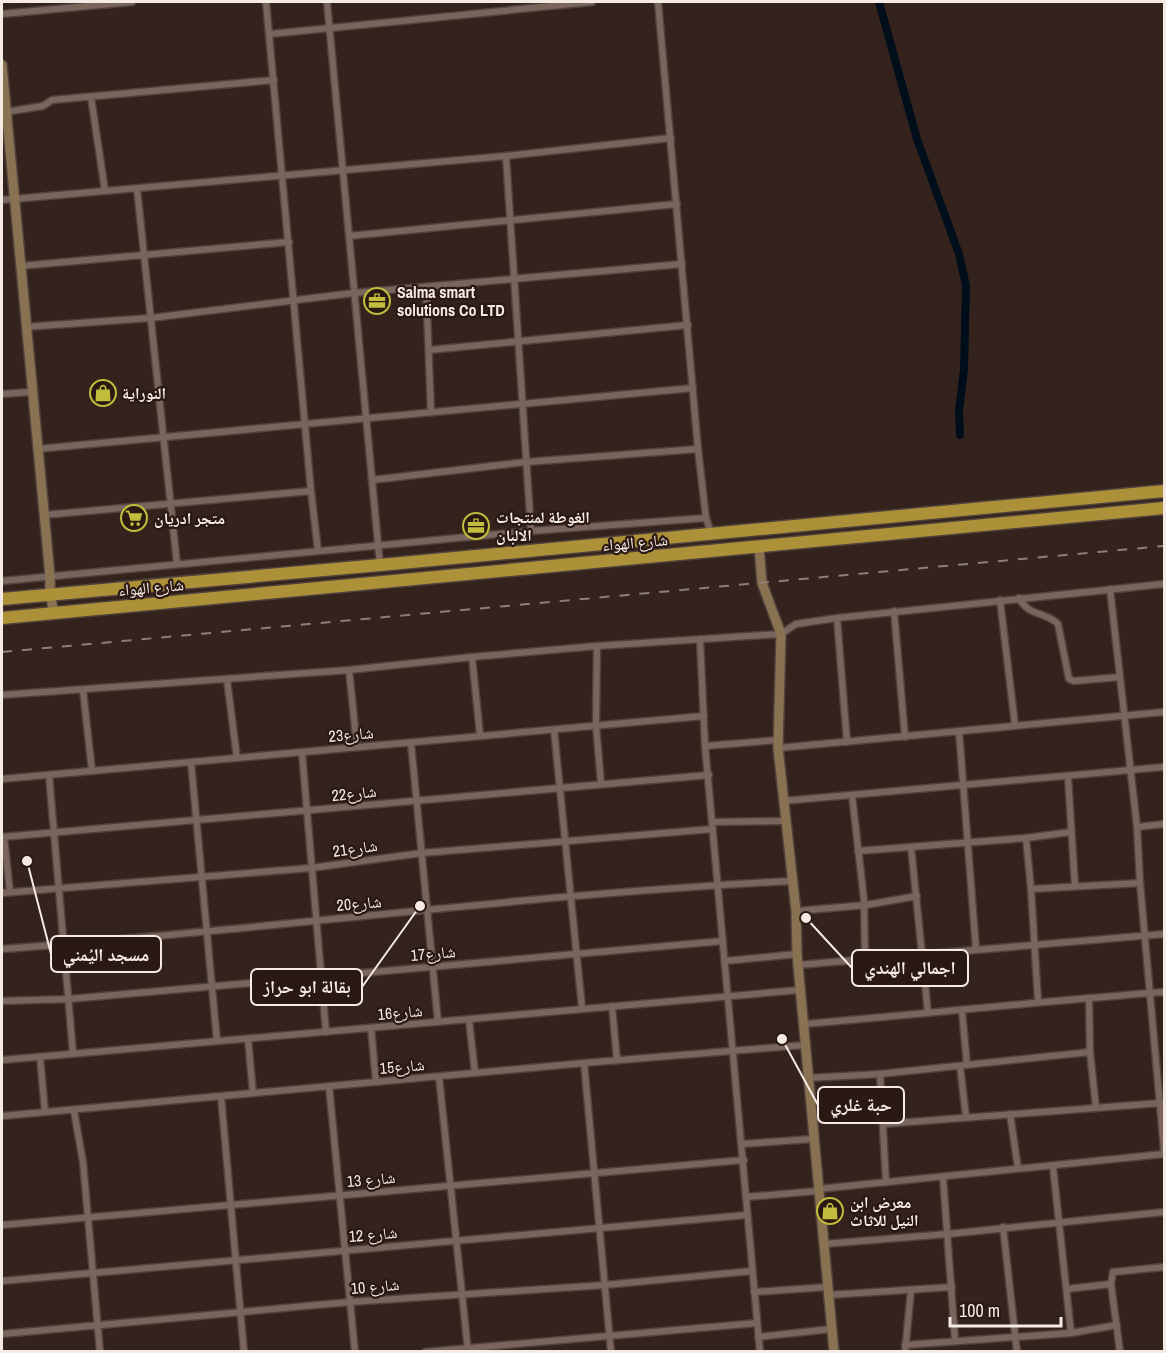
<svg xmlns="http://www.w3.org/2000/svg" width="1166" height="1353" viewBox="0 0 1166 1353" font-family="'Archivo Narrow','Noto Naskh Arabic',sans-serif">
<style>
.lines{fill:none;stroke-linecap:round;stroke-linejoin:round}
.canal{stroke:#000e1c;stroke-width:8}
.street-casing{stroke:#50413c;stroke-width:9}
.secondary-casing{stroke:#50413c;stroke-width:12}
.highway-casing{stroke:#50413c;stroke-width:15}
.street{stroke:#7a655d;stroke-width:6}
.secondary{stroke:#897252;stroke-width:9}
.highway{stroke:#ac9138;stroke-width:12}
.rail{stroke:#8d7e78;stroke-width:2;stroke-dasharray:10 10;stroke-linecap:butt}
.labels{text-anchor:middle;stroke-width:4.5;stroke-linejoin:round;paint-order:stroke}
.poi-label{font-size:16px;font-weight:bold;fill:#f6eae5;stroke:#2a1913;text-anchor:start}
.street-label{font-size:16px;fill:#f6eae5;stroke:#2a1913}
.leader{fill:none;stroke:#f6eae5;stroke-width:2}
.callout-dot{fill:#f6eae5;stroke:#2a1913;stroke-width:2}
.callout{fill:#2a1913;stroke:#f6eae5;stroke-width:2}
.callout-label{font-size:18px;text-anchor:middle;font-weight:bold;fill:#f6eae5}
</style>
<rect width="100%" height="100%" fill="#34231c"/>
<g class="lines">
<!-- canal -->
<polyline class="canal" points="879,2 917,139 959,254 966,286 964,369 959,411 960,435"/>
<defs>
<g id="street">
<polyline points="266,2 311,491 318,551"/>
<polyline points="327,2 380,565"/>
<polyline points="658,2 698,449 706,518 711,533"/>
<polyline points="2,14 132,2"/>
<polyline points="270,34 592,2"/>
<polyline points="91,97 105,191"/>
<polyline points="5,112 43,106 52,100 274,80"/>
<polyline points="506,156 531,531"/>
<polyline points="137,189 177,564"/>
<polyline points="2,200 506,156 671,138"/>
<polyline points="349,236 677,204"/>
<polyline points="20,266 289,242"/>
<polyline points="426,287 431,412"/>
<polyline points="25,327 151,318 354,293 682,264"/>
<polyline points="429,350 688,325"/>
<polyline points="2,394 31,392"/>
<polyline points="37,449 693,388"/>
<polyline points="372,480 526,462 698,449"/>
<polyline points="44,515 311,491"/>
<polyline points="2,581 531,531 706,518"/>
<polyline points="1110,589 1137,827 1140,883 1164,1150"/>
<path d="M 1019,598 C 1029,617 1045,611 1058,624 L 1069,679 L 1074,681 L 1120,677"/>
<polyline points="1000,600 1015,725"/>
<polyline points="894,611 905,737"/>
<polyline points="837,618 847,742"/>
<polyline points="700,639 705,746 760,1352"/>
<polyline points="597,646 596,725 601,783"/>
<polyline points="472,657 480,735"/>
<polyline points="349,670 357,747"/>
<polyline points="227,680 237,758"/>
<polyline points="83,690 92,771"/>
<polyline points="2,695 349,670 472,657 597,646 781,634 796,624 837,618 1164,584"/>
<polyline points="554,730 582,1008"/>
<polyline points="959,731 976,949"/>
<polyline points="411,743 438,1022"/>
<polyline points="705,746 778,740"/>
<polyline points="778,748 1164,712"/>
<polyline points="302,753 326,1032"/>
<polyline points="191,762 217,1041"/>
<polyline points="49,775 73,1053"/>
<polyline points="1068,777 1075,886"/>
<polyline points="2,779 704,716"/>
<polyline points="852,795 864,900 865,959"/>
<polyline points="783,801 1164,767"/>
<polyline points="712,822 785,821"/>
<polyline points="1137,827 1164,824"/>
<polyline points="2,837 709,775"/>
<polyline points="4,837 10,892"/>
<polyline points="1026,838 1031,889 1038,1001"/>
<polyline points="911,847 928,1013"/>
<polyline points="858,851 1026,838 1071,832"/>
<polyline points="1031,889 1140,883"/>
<polyline points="2,893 311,868 422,853 713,829"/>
<polyline points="796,911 866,905 917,896"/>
<path d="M 2,949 C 265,930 528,894 793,881"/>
<polyline points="725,961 797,954"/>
<polyline points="798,965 1164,934"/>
<polyline points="1089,998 1090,1052 1096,1108"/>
<polyline points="2,1001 69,999 723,941"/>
<polyline points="612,1006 617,1060"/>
<polyline points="962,1011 967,1065"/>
<polyline points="469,1020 475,1073"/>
<path d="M 804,1024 C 924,1014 1044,1001 1164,992"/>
<polyline points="371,1028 376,1082"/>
<polyline points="248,1039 253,1093"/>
<polyline points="40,1057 45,1112"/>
<polyline points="2,1060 800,990"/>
<polyline points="584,1063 611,1352"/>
<polyline points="960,1066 966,1117"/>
<polyline points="880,1074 886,1182"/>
<polyline points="439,1077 468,1351"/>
<polyline points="808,1078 880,1074 1090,1052"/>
<polyline points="329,1086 355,1352"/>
<polyline points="221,1096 244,1352"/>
<polyline points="74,1111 83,1162 100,1352"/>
<polyline points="1010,1114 1018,1168"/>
<polyline points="2,1116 584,1063 805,1045"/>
<polyline points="883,1124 1161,1103"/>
<polyline points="742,1144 813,1139"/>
<polyline points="1053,1167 1071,1333"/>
<polyline points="943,1177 955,1340"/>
<polyline points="818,1189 1164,1154"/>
<polyline points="746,1197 817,1191"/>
<polyline points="2,1225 744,1160"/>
<polyline points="1003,1227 1017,1352"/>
<polyline points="824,1244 948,1234 1164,1212"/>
<polyline points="2,1281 747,1215"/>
<polyline points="1067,1289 1111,1284"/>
<polyline points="754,1292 828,1287"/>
<polyline points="828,1295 952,1287"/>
<polyline points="2,1334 350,1302 605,1285 752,1271"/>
<polyline points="758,1337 831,1329"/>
<polyline points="905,1345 1071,1333 1117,1325"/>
<polyline points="425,1352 757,1323"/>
<polyline points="905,1352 911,1290"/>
<polyline points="1120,1352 1111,1284 1113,1272 1164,1267"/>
</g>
<g id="secondary">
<polyline points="2,65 50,576 50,594 54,613"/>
<polyline points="759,547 762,583 781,634 778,748 796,911 797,954 834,1352"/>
</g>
<g id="highway">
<polyline points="2,599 380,565 1164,491"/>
<polyline points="2,618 1164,508"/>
</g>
</defs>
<!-- street casing -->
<use href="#street" class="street-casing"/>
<!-- secondary casing -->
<use href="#secondary" class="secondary-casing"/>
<!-- highway casing -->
<use href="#highway" class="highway-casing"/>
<!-- street -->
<use href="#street" class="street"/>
<!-- secondary -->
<use href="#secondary" class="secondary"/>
<!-- highway -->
<use href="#highway" class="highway"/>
<!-- rail -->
<polyline class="rail" points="2,652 1164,546"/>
</g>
<!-- icons -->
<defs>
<symbol id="office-ring" viewBox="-11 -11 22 22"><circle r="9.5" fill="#2a1913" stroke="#c3bd3e" stroke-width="1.5"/><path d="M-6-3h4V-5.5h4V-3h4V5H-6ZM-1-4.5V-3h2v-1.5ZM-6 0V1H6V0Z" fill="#c3bd3e"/></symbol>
<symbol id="shop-ring" viewBox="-11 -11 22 22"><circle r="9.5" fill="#2a1913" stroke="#c3bd3e" stroke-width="1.5"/><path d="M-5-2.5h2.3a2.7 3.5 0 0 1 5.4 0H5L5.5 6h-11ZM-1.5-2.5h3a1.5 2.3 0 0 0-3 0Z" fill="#c3bd3e"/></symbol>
<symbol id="supermarket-ring" viewBox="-11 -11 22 22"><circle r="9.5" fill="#2a1913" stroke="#c3bd3e" stroke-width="1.5"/><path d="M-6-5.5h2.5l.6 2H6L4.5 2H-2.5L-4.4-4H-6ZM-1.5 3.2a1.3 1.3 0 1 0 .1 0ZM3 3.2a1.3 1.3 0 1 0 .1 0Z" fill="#c3bd3e"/></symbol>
</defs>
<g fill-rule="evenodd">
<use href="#office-ring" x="362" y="286" width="30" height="30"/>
<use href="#shop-ring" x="88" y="378" width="30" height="30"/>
<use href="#supermarket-ring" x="119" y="503" width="30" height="30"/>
<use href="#office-ring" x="461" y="511" width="30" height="30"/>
<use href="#shop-ring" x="815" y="1196" width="30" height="30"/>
</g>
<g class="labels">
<!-- poi labels -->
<g class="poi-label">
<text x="397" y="298">Salma smart<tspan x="397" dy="18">solutions Co LTD</tspan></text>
<text x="122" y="399">النوراية</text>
<text x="496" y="523">الغوطة لمنتجات<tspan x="496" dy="18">الالبان</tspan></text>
<text x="154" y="524">متجر ادريان</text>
<text x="850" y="1208">معرض ابن<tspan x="850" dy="18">النيل للاثاث</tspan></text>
</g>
<!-- street labels -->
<g class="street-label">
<text transform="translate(635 542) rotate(-5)" y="6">شارع الهواء</text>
<text transform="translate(151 587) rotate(-5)" y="6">شارع الهواء</text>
<text transform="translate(351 734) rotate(-5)" y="6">شارع23</text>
<text transform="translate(354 793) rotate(-6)" y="6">شارع22</text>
<text transform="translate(355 848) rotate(-8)" y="6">شارع21</text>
<text transform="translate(359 903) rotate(-5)" y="6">شارع20</text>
<text transform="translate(433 953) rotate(-5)" y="6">شارع17</text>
<text transform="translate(400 1012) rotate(-5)" y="6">شارع16</text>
<text transform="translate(402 1066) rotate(-5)" y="6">شارع15</text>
<text transform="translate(371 1179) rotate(-5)" y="6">شارع 13</text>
<text transform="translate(373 1234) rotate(-5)" y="6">شارع 12</text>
<text transform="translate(375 1286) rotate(-5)" y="6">شارع 10</text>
</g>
</g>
<!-- callouts -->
<path class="leader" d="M27 861L51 954M806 918L852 968M420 906L362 987M782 1039L818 1105"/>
<g class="callout-dot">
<circle cx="27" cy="861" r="6"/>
<circle cx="806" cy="918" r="6"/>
<circle cx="420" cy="906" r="6"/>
<circle cx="782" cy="1039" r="6"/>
</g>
<g class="callout">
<rect x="51" y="936" width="110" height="36" rx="6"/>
<rect x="852" y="950" width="116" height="36" rx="6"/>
<rect x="251" y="969" width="111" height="36" rx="6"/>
<rect x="818" y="1087" width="86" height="36" rx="6"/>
</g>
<g class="callout-label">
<text x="106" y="961">مسجد اليُمني</text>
<text x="910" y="974">اجمالي الهندي</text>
<text x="307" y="993">بقالة ابو حراز</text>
<text x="861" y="1111">حبة غلري</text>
</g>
<!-- border -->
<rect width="1166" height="1353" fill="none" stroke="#f6eae5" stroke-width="6"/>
<!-- scale -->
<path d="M950 1317v9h111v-9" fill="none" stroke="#f6eae5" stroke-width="3"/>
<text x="959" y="1317" font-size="18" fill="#f6eae5" stroke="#2a1913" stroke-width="4.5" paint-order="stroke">100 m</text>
</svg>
